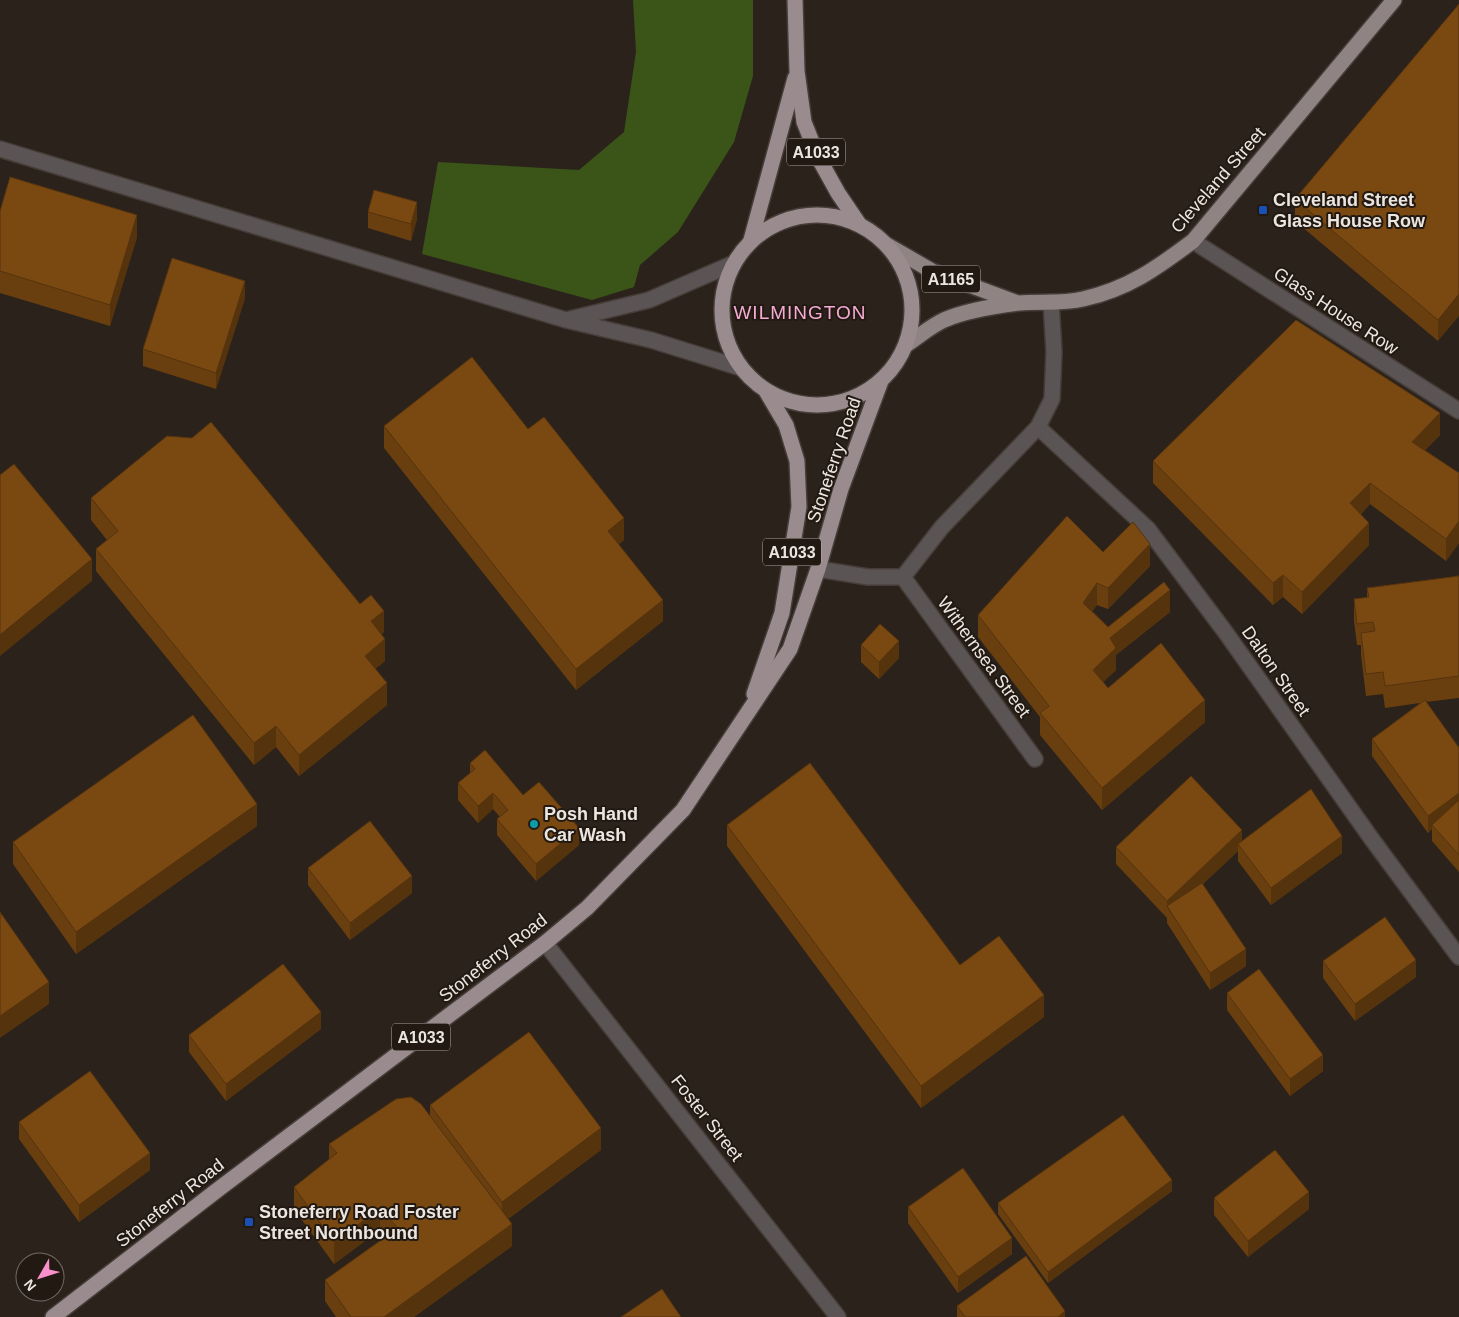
<svg xmlns="http://www.w3.org/2000/svg" width="1459" height="1317" viewBox="0 0 1459 1317" font-family="Arial,sans-serif">
<style>
.forest{fill:#3a5517}
.lines{fill:none;stroke-linecap:round;stroke-linejoin:round}
.minor-casing{stroke:#463d38;stroke-width:18}
.primary-casing{stroke:#463d38;stroke-width:18}
.trunk-casing{stroke:#463d38;stroke-width:18}
.minor{stroke:#5a5454;stroke-width:15}
.primary{stroke:#908384;stroke-width:15}
.trunk{stroke:#9a8c8e;stroke-width:15}
.wall{fill:#693f0f}
.shaded-wall{fill:#55330d}
.building{fill:#7a4912;stroke:#55330d}
.transit-dot{fill:#1a4fb4;stroke:#211912;stroke-width:2}
.culture-dot{fill:#0f9aa8;stroke:#211912;stroke-width:2}
.labels{text-anchor:middle;stroke-width:4;stroke-linejoin:round;paint-order:stroke}
.shield{fill:#211912;stroke:#afa8a3;stroke-width:1}
.shield-label{font-size:16px;font-weight:bold;fill:#ece6e1}
.street-label{font-size:18px;fill:#ece6e1;stroke:#211912}
.poi-label{font-size:18px;font-weight:bold;fill:#ece6e1;stroke:#211912;text-anchor:start}
.neighbourhood-label{font-size:19px;letter-spacing:1px;fill:#f5abd4;stroke:#211912}
</style>
<rect width="100%" height="100%" fill="#2b221c"/>
<!-- forest -->
<polygon class="forest" points="633,0 753,0 753,76 734,142 678,232 640,265 634,287 592,300 422,254 438,162 579,170 624,132 636,52"/>
<g class="lines">
<defs>
<g id="minor">
<polyline points="0,149 566,320 651,340 741,368"/>
<polyline points="1193,241 1459,411"/>
<polyline points="570,319 649,300 732,264"/>
<polyline points="1038,427 1148,529 1226,633 1371,838 1459,957"/>
<polyline points="818,569 868,577 903,577 942,527 1038,427 1052,399 1054,352 1051,302"/>
<polyline points="903,577 1035,759"/>
<polyline points="545,943 838,1317"/>
</g>
<g id="primary">
<polyline points="887,245 932,271 1015,302"/>
<path d="M 906,345 C 918,337 931,326 944,320 C 967,310 994,306 1019,303 C 1040,301 1062,304 1083,299 C 1128,289 1157,268 1193,241 L 1394,0"/>
</g>
<g id="trunk">
<polyline points="795,0 797,71 804,122 818,157 838,193 859,224"/>
<circle cx="817" cy="310" r="95"/>
<polyline points="751,240 795,78"/>
<polyline points="754,694 782,613 799,507 797,461 786,425 766,391"/>
<polyline points="53,1317 220,1188 545,943 587,908 683,810 790,649 818,569 841,489 881,381"/>
</g>
</defs>
<!-- minor casing -->
<use href="#minor" class="minor-casing"/>
<!-- primary casing -->
<use href="#primary" class="primary-casing"/>
<!-- trunk casing -->
<use href="#trunk" class="trunk-casing"/>
<!-- minor -->
<use href="#minor" class="minor"/>
<!-- primary -->
<use href="#primary" class="primary"/>
<!-- trunk -->
<use href="#trunk" class="trunk"/>
</g>
<!-- wall -->
<g class="wall">
<polygon points="1459,4 1438,341 1295,221 1295,199"/>
<polygon points="0,211 137,237 110,326 0,293"/>
<polygon points="368,212 417,219 411,241 368,228"/>
<polygon points="245,298 216,389 143,366 143,349"/>
<polygon points="384,426 528,429 624,540 619,544 663,621 576,690 384,448"/>
<polygon points="1440,435 1425,450 1459,473 1459,543 1446,561 1370,504 1361,514 1369,545 1302,614 1283,597 1273,605 1153,483 1153,461"/>
<polygon points="91,498 360,604 384,632 381,634 385,661 375,669 387,705 299,776 276,747 254,765 96,571 96,549 107,540 91,520"/>
<polygon points="1103,552 1150,566 1108,609 1097,605 1092,611 1108,627 1170,612 1116,655 1116,670 1103,682 1108,688 1205,722 1102,810 1040,735 1040,717 978,637 978,615"/>
<polygon points="1459,576 1459,698 1426,702 1459,747 1459,872 1432,841 1432,829 1428,833 1372,756 1372,739 1420,703 1385,708 1383,694 1366,696 1361,655 1361,645 1357,645 1354,621 1354,599 1367,598 1367,588"/>
<polygon points="861,645 899,658 879,679 861,662"/>
<polygon points="470,763 523,795 579,845 536,881 497,835 497,819 500,817 493,809 478,823 458,800 458,783 470,773"/>
<polygon points="727,825 1044,1017 921,1108 727,846"/>
<polygon points="257,826 76,954 13,864 13,842"/>
<polygon points="1242,841 1342,853 1271,905 1238,861 1238,851 1203,884 1246,966 1210,990 1167,923 1167,918 1116,864 1116,847"/>
<polygon points="308,868 412,893 350,940 308,885"/>
<polygon points="1323,961 1416,977 1355,1021 1323,978"/>
<polygon points="1227,993 1323,1071 1290,1096 1227,1010"/>
<polygon points="321,1029 226,1101 189,1052 189,1035"/>
<polygon points="430,1105 601,1150 508,1219 512,1246 414,1317 336,1317 325,1301 325,1280 386,1237 380,1230 334,1264 294,1209 294,1187 329,1160 329,1144 430,1116"/>
<polygon points="19,1122 150,1170 79,1222 19,1139"/>
<polygon points="1172,1191 1048,1283 998,1214 998,1203"/>
<polygon points="1214,1198 1309,1209 1248,1257 1214,1215"/>
<polygon points="908,1207 1012,1254 958,1293 908,1223"/>
<polygon points="957,1306 1065,1317 957,1317"/>
</g>
<!-- shaded-wall -->
<g class="shaded-wall">
<polygon points="417,202 417,219 411,241 411,224"/>
<polygon points="137,215 137,237 110,326 110,305"/>
<polygon points="245,281 245,298 216,389 216,373"/>
<polygon points="1459,294 1459,316 1438,341 1438,320"/>
<polygon points="1440,413 1440,435 1412,464 1412,442"/>
<polygon points="1370,483 1370,504 1350,524 1350,503"/>
<polygon points="624,518 624,540 608,552 608,531"/>
<polygon points="1459,521 1459,543 1446,561 1446,539"/>
<polygon points="1369,523 1369,545 1302,614 1302,592"/>
<polygon points="1150,544 1150,566 1108,609 1108,588"/>
<polygon points="92,559 92,581 0,656 0,635"/>
<polygon points="1283,575 1283,597 1273,605 1273,583"/>
<polygon points="1097,583 1097,605 1083,624 1083,603"/>
<polygon points="1170,590 1170,612 1116,655 1116,670 1093,692 1093,670 1110,638"/>
<polygon points="663,600 663,621 576,690 576,669"/>
<polygon points="384,611 384,632 371,643 371,621"/>
<polygon points="385,639 385,661 365,677 365,656"/>
<polygon points="899,641 899,658 879,679 879,662"/>
<polygon points="387,683 387,705 299,776 299,755"/>
<polygon points="1205,700 1205,722 1102,810 1102,788"/>
<polygon points="276,726 276,747 254,765 254,743"/>
<polygon points="493,793 493,809 478,823 478,806"/>
<polygon points="1459,793 1459,810 1432,825 1432,829 1428,833 1428,816"/>
<polygon points="257,804 257,826 76,954 76,932"/>
<polygon points="579,828 579,845 536,881 536,864"/>
<polygon points="1242,830 1242,847 1238,844 1238,851 1171,914 1167,907 1167,901"/>
<polygon points="1342,836 1342,853 1271,905 1271,888"/>
<polygon points="412,876 412,893 350,940 350,923"/>
<polygon points="1246,949 1246,966 1210,990 1210,973"/>
<polygon points="1416,960 1416,977 1355,1021 1355,1004"/>
<polygon points="49,982 49,1004 0,1038 0,1016"/>
<polygon points="1044,995 1044,1017 921,1108 921,1086"/>
<polygon points="321,1012 321,1029 226,1101 226,1084"/>
<polygon points="1323,1055 1323,1071 1290,1096 1290,1079"/>
<polygon points="601,1128 601,1150 502,1223 502,1202"/>
<polygon points="150,1153 150,1170 79,1222 79,1205"/>
<polygon points="1172,1180 1172,1191 1048,1283 1048,1272"/>
<polygon points="1309,1192 1309,1209 1248,1257 1248,1241"/>
<polygon points="380,1209 380,1230 334,1264 334,1242"/>
<polygon points="512,1224 512,1246 414,1317 384,1317"/>
<polygon points="1012,1238 1012,1254 958,1293 958,1277"/>
<polygon points="1065,1311 1065,1317 1058,1317"/>
</g>
<!-- building -->
<g class="building">
<polygon points="1459,4 1459,294 1438,320 1295,199"/>
<polygon points="10,177 137,215 110,305 0,271 0,211"/>
<polygon points="374,190 417,202 411,224 368,212"/>
<polygon points="172,258 245,281 216,373 143,349"/>
<polygon points="1296,320 1440,413 1412,442 1459,473 1459,521 1446,539 1370,483 1350,503 1369,523 1302,592 1283,575 1273,583 1153,461"/>
<polygon points="472,357 528,429 544,417 624,518 608,531 663,600 576,669 384,426"/>
<polygon points="211,422 360,604 371,595 384,611 371,621 385,639 365,656 387,683 299,755 276,726 254,743 96,549 118,531 91,498 167,436 192,438"/>
<polygon points="14,464 92,559 0,635 0,475"/>
<polygon points="1067,516 1103,552 1133,522 1150,544 1108,588 1097,583 1083,603 1108,627 1164,582 1170,590 1110,638 1116,648 1093,670 1108,688 1161,643 1205,700 1102,788 1040,713 1049,706 978,615"/>
<polygon points="1459,576 1459,676 1385,686 1383,672 1366,674 1361,633 1375,631 1373,622 1357,624 1354,599 1369,597 1367,588"/>
<polygon points="880,624 899,641 879,662 861,645"/>
<polygon points="1425,700 1459,748 1459,793 1428,816 1372,739"/>
<polygon points="193,715 257,804 76,932 13,842"/>
<polygon points="485,750 523,795 539,782 579,828 536,864 497,819 508,810 493,793 478,806 458,783 475,769 470,763"/>
<polygon points="810,763 960,965 999,936 1044,995 921,1086 727,825"/>
<polygon points="1191,776 1242,830 1167,901 1116,847"/>
<polygon points="1311,789 1342,836 1271,888 1238,844"/>
<polygon points="1459,800 1459,855 1432,825"/>
<polygon points="370,821 412,876 350,923 308,868"/>
<polygon points="1202,883 1246,949 1210,973 1167,906"/>
<polygon points="0,912 49,982 0,1016"/>
<polygon points="1385,917 1416,960 1355,1004 1323,961"/>
<polygon points="283,964 321,1012 226,1084 189,1035"/>
<polygon points="1259,969 1323,1055 1290,1079 1227,993"/>
<polygon points="529,1032 601,1128 502,1202 430,1105"/>
<polygon points="90,1071 150,1153 79,1205 19,1122"/>
<polygon points="411,1097 421,1104 512,1224 384,1317 351,1317 325,1280 398,1228 380,1209 334,1242 294,1187 337,1153 329,1144 396,1099"/>
<polygon points="1123,1115 1172,1180 1048,1272 998,1203"/>
<polygon points="1275,1150 1309,1192 1248,1241 1214,1198"/>
<polygon points="963,1168 1012,1238 958,1277 908,1207"/>
<polygon points="1026,1256 1065,1311 1058,1317 965,1317 957,1306"/>
<polygon points="662,1289 681,1317 621,1317"/>
</g>
<!-- markers -->
<g class="transit-dot">
<rect x="1258" y="205" width="10" height="10" rx="2.5"/>
<rect x="244" y="1217" width="10" height="10" rx="2.5"/>
</g>
<circle class="culture-dot" cx="534" cy="824" r="5"/>
<g class="labels">
<!-- shield labels -->
<g class="shield">
<rect x="787" y="138.5" width="58" height="27" rx="4"/>
<rect x="922" y="265.5" width="58" height="27" rx="4"/>
<rect x="763" y="538.5" width="58" height="27" rx="4"/>
<rect x="392" y="1023.5" width="58" height="27" rx="4"/>
</g>
<g class="shield-label">
<text x="816" y="158">A1033</text>
<text x="951" y="285">A1165</text>
<text x="792" y="558">A1033</text>
<text x="421" y="1043">A1033</text>
</g>
<!-- street labels -->
<g class="street-label">
<text transform="translate(1218 180) rotate(-49)" y="6">Cleveland Street</text>
<text transform="translate(1336 311) rotate(33)" y="6">Glass House Row</text>
<text transform="translate(834 460) rotate(-71)" y="6">Stoneferry Road</text>
<text transform="translate(984 657) rotate(54)" y="6">Withernsea Street</text>
<text transform="translate(1276 671) rotate(55)" y="6">Dalton Street</text>
<text transform="translate(493 958) rotate(-38)" y="6">Stoneferry Road</text>
<text transform="translate(707 1118) rotate(52)" y="6">Foster Street</text>
<text transform="translate(170 1203) rotate(-38)" y="6">Stoneferry Road</text>
</g>
<!-- poi labels -->
<g class="poi-label">
<text x="1273" y="206">Cleveland Street<tspan x="1273" dy="21">Glass House Row</tspan></text>
<text x="544" y="820">Posh Hand<tspan x="544" dy="21">Car Wash</tspan></text>
<text x="259" y="1218">Stoneferry Road Foster<tspan x="259" dy="21">Street Northbound</tspan></text>
</g>
<!-- neighbourhood labels -->
<g class="neighbourhood-label">
<text x="800" y="319">WILMINGTON</text>
</g>
</g>
<!-- north arrow -->
<g transform="translate(40 1277) rotate(231)"><circle r="24" fill="#211912" stroke="#726b65"/>
<path d="M0-4L9 19L0 12L-9 19Z" fill="#f890cc"/>
<text y="-8" font-size="14" font-weight="bold" text-anchor="middle" fill="#ece6e1">N</text>
</g>
</svg>
